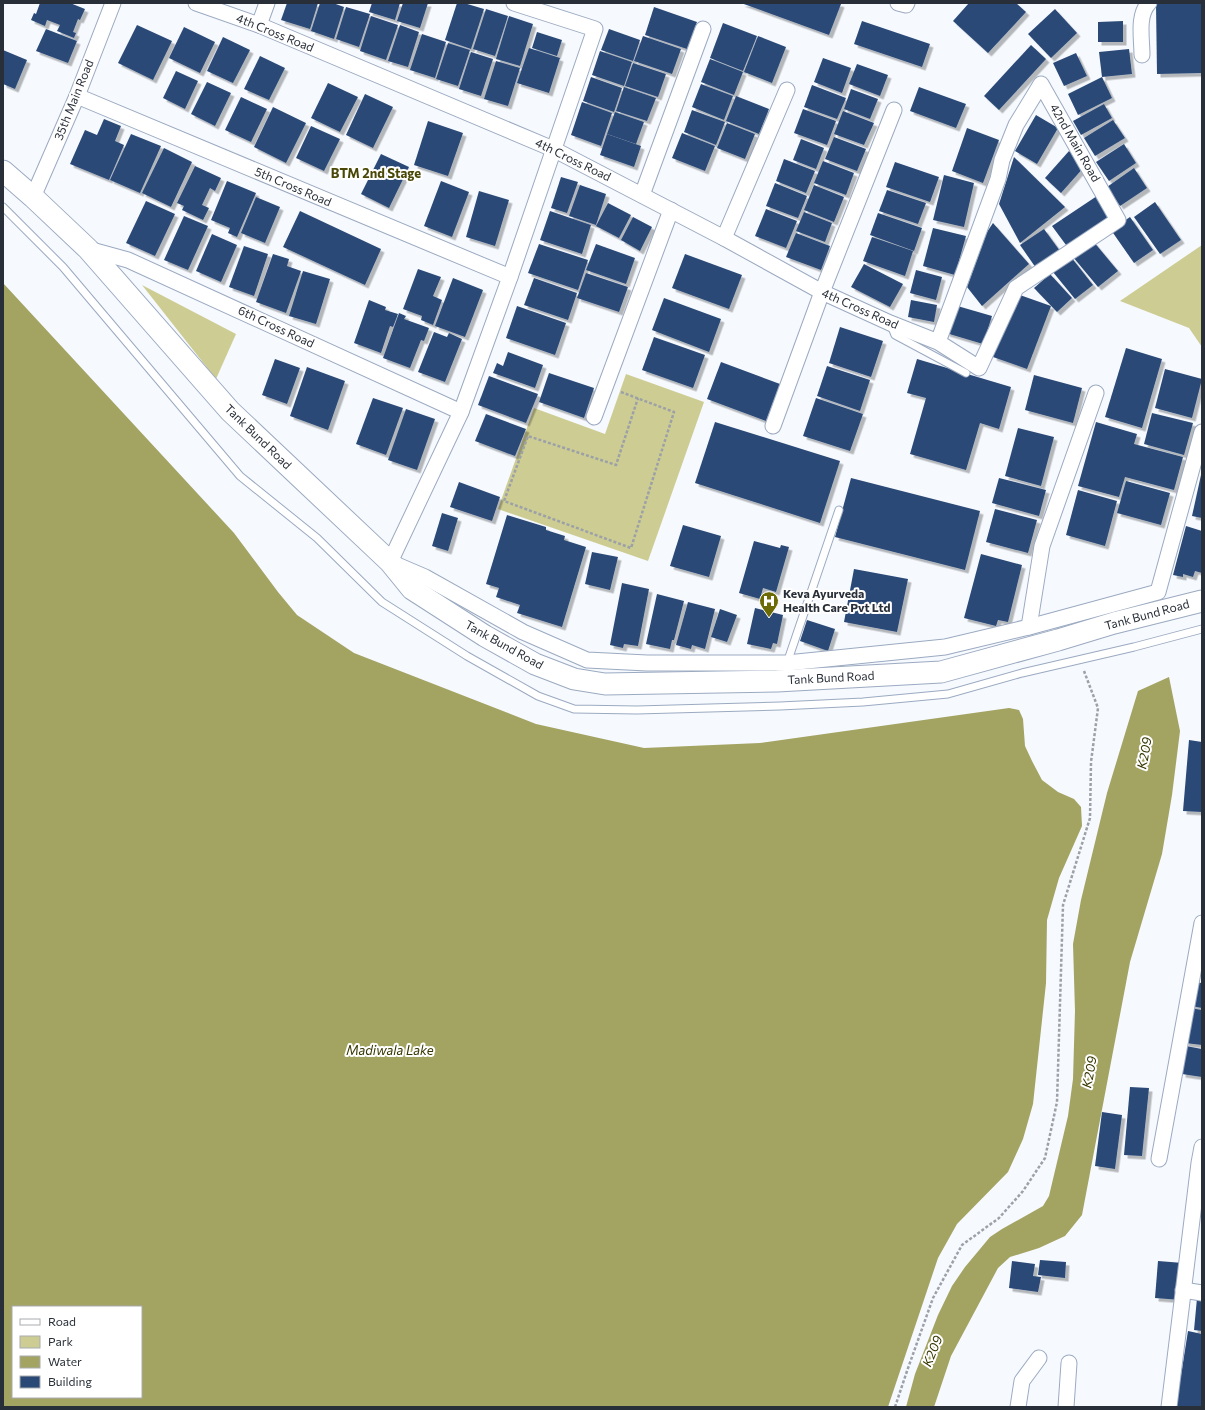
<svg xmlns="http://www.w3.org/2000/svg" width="1205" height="1410" viewBox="0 0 1205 1410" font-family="Commissioner,sans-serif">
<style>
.green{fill:#cdcd93}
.water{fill:#a3a362;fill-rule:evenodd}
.building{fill:#2a4977;filter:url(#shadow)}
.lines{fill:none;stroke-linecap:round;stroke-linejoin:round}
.service-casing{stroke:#9baac1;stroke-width:9}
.minor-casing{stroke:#9baac1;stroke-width:17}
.secondary-casing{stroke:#9baac1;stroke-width:23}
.path{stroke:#9ca0a7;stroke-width:2.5;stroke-dasharray:3 2;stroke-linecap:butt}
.service{stroke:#fff;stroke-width:7}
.minor{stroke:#fff;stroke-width:15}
.secondary{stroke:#fff;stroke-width:21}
.labels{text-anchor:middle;stroke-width:4;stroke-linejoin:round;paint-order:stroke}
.street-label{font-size:12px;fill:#292f38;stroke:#fff}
.poi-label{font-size:12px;font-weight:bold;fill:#292f38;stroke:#fff;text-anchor:start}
.neighbourhood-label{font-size:13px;font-weight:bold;fill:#494807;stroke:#fff}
.water-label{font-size:13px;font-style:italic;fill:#373600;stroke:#fff}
</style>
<defs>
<filter id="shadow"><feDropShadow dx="3.5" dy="3.5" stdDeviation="0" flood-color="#0004"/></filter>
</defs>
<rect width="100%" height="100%" fill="#f6f9fe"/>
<!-- green -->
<g class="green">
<polygon points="1202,245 1202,347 1189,328 1120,301"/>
<polygon points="142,285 236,334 216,379"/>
<polygon points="626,374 704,402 648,561 498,509 534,408 605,434"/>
</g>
<!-- water -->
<g class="water">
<path d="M 3,283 L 234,533 L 278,592 L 297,615 L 354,653 L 536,724 L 644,748 L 760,743 L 1009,708 L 1019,710 L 1023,719 L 1025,746 L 1032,761 L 1042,780 L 1058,792 L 1074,799 L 1081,807 L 1082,826 L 1059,878 L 1047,920 L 1046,983 L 1033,1104 L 1023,1139 L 1008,1172 L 957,1224 L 938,1258 L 888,1407 L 3,1407 ZM 13,1307 L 141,1307 L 141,1397 L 13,1397 Z"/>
<polygon points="1169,677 1180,731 1172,795 1162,854 1130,962 1082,1215 1065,1236 1039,1248 1010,1257 998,1268 951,1356 934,1407 906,1407 915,1374 938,1315 952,1286 965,1267 990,1237 1002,1229 1043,1206 1049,1196 1068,1116 1073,1079 1075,1011 1073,944 1081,900 1107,793 1138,691"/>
</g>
<!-- building -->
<g class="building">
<polygon points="40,3 70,3 85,9 80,20 78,19 73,32 76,33 74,38 57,31 60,25 47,20 45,26 31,20 34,13 36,14"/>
<polygon points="287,3 318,3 310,29 281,20"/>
<polygon points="320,3 333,3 344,7 334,39 311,31"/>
<polygon points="372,3 400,3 395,20 369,12"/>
<polygon points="403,3 428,3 420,28 397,21"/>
<polygon points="457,3 464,3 484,9 471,49 445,40"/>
<polygon points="741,3 839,3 841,4 829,35"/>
<polygon points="969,3 1016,3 1026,12 988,53 953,21"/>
<polygon points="1156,4 1201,4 1202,73 1157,74"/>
<polygon points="346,7 370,14 359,47 336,39"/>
<polygon points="654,7 697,22 687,49 645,35"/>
<polygon points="486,9 508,16 495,56 473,49"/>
<polygon points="1055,9 1077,33 1051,58 1028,34"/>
<polygon points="371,16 398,25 386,60 360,51"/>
<polygon points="509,16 533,24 520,66 496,59"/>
<polygon points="862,21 930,44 922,67 854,44"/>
<polygon points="1123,21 1123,42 1098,42 1098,22"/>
<polygon points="723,23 757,36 743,71 710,58"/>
<polygon points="137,25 172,41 153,80 118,63"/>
<polygon points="400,25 419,32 408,67 388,61"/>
<polygon points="184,27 215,42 200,73 169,58"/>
<polygon points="46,29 77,41 68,63 36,51"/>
<polygon points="609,29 640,40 633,61 601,50"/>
<polygon points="537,32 562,40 557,56 532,48"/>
<polygon points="422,34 446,42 435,78 410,70"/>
<polygon points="643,36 681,49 672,74 634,61"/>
<polygon points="758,36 786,47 772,83 744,72"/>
<polygon points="223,37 250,50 233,83 207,71"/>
<polygon points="448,43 470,50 458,86 436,79"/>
<polygon points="1031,45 1046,59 999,110 984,96"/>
<polygon points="529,48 560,58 549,93 517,83"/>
<polygon points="1129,49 1132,74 1102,77 1099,52"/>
<polygon points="3,50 27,60 15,89 3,84"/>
<polygon points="600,51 632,62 624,86 592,75"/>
<polygon points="471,52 493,59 481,96 459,89"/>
<polygon points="1076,53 1087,76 1064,86 1053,63"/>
<polygon points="260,56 285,68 269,100 244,89"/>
<polygon points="823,58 851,68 842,93 814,82"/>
<polygon points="710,59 743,72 734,95 701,82"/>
<polygon points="496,61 520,68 508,106 484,99"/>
<polygon points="633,63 666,74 658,97 625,86"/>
<polygon points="857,64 888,75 880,96 849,84"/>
<polygon points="176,71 198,81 185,109 163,98"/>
<polygon points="591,77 622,88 614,112 583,101"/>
<polygon points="1102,77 1112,98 1078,115 1068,94"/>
<polygon points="207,82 231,93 215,126 191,114"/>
<polygon points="328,83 358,97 340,132 311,118"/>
<polygon points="701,84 733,96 724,120 692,107"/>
<polygon points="812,85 846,98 837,119 804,107"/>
<polygon points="624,87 656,98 647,121 616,111"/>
<polygon points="919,87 966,104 956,128 910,111"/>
<polygon points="851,89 878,99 870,119 844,109"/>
<polygon points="365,94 393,107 373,148 346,135"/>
<polygon points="736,96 769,109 759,134 726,121"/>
<polygon points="241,97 267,109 251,142 225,130"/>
<polygon points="582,102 612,113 601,146 571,135"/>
<polygon points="1104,104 1112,118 1081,135 1073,121"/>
<polygon points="273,107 306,123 286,163 254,147"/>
<polygon points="803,109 836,121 827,145 794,133"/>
<polygon points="692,110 725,122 716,145 684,132"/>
<polygon points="843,111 874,123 864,145 834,134"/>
<polygon points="615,112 644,122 636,144 607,134"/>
<polygon points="1036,115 1058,128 1037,164 1015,151"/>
<polygon points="104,119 121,126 115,141 124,145 109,180 70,164 85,130 97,135"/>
<polygon points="1113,120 1125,138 1095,156 1084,138"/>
<polygon points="428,121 463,133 448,176 414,165"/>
<polygon points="727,123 755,134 745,159 717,148"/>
<polygon points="311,126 340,139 324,171 296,158"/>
<polygon points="967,128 999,140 983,183 952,171"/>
<polygon points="682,133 715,146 705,171 672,158"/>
<polygon points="131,134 161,146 140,193 110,180"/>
<polygon points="607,134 641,146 634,167 600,155"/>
<polygon points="834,137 866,149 857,171 825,159"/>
<polygon points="801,139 824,148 816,169 793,160"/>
<polygon points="1124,144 1136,163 1109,181 1096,162"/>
<polygon points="164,148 192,162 171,207 142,193"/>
<polygon points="1069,151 1085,166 1061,193 1045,178"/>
<polygon points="381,154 409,167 389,208 361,194"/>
<polygon points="1014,157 1065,207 1020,243 999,204"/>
<polygon points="784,159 815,171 806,193 776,181"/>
<polygon points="823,161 854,173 846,195 814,183"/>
<polygon points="895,162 939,177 930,202 886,187"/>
<polygon points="195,166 221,178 215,191 210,188 202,205 209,208 203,220 182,210 184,206 177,203"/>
<polygon points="1134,168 1147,188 1120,206 1107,187"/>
<polygon points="944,175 974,183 964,227 933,220"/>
<polygon points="561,177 578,182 567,213 551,208"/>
<polygon points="227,181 256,193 237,237 228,233 230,228 211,220"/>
<polygon points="441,181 469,192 452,237 424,226"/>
<polygon points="775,183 807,196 798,218 766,206"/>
<polygon points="580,185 606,194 596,225 569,216"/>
<polygon points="814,185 844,197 834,222 804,210"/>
<polygon points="887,190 926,203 918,224 879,211"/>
<polygon points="479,191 509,200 495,246 466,237"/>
<polygon points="1097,196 1113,219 1069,249 1052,226"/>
<polygon points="256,197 280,207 265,243 241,233"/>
<polygon points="146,201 175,214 155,256 126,243"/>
<polygon points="1155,202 1181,240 1160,254 1134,217"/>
<polygon points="608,203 631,215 619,238 596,226"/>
<polygon points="766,209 797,221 786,248 755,236"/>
<polygon points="300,211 381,249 365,285 283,247"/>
<polygon points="550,211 591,225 582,254 540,240"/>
<polygon points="804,212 832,223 825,242 796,231"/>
<polygon points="878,213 922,228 914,251 870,235"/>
<polygon points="184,216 208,226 188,270 164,260"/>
<polygon points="633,217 652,227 640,251 621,240"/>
<polygon points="1130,217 1153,250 1134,263 1111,230"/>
<polygon points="993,223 1029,264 982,306 967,287 987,232"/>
<polygon points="933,228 966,236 955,275 923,266"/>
<polygon points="1044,229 1060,251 1036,268 1020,245"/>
<polygon points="796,233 830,246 821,270 786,257"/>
<polygon points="212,234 237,245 221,282 196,271"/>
<polygon points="872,237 913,251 905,276 863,261"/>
<polygon points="1093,241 1118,271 1098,287 1073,257"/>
<polygon points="539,244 588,260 578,290 528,273"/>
<polygon points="596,244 635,258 626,284 586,270"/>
<polygon points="244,246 268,254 254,296 229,287"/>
<polygon points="273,254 289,259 287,266 301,271 286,313 256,302"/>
<polygon points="685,254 742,275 729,309 672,288"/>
<polygon points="1071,257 1093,285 1075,299 1053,272"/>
<polygon points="864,264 903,284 890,307 851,287"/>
<polygon points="418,269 441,277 433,296 442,300 433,325 421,320 422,316 403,309"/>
<polygon points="916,270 942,277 936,300 910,293"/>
<polygon points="303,271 330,279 316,324 289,316"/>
<polygon points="586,273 628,287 619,312 577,298"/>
<polygon points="1050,274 1072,298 1057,312 1034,288"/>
<polygon points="453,278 483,290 465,337 435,326"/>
<polygon points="534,278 577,293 568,320 524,305"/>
<polygon points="1017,294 1051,306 1027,369 993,357"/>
<polygon points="664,298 721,319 709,352 652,330"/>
<polygon points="369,300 386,307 385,310 398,314 393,327 390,326 381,353 354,343"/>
<polygon points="911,300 937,305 934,322 908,317"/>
<polygon points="954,305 992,316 983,344 946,333"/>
<polygon points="517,306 566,323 555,355 506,338"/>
<polygon points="399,313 406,316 404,319 429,328 424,341 421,340 410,368 383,358"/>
<polygon points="840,327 883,341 871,377 829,363"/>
<polygon points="434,332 447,337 449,333 462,339 445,382 418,372"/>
<polygon points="654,337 705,355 693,388 642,370"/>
<polygon points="1126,348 1162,359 1142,428 1105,417"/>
<polygon points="508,352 543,365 535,388 493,373 497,363 503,366"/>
<polygon points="275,359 300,368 287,404 262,395"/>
<polygon points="917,359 1011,387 999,429 980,423 966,470 910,454 926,398 907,393"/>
<polygon points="721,362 780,384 766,421 707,399"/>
<polygon points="827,366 870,380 860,411 817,396"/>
<polygon points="307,367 345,381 328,430 290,416"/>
<polygon points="1165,369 1202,379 1192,418 1155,408"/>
<polygon points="549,373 594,388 584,418 539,402"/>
<polygon points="1034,375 1082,388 1073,423 1025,410"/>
<polygon points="489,376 538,394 526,423 478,405"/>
<polygon points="373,398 403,408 386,455 356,444"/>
<polygon points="816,398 863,414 850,451 803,436"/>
<polygon points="406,409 435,419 417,470 388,460"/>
<polygon points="1152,413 1193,423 1184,455 1144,444"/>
<polygon points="486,414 526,429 515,456 475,441"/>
<polygon points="715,422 840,461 820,523 695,483"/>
<polygon points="1096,422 1137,434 1134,444 1183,457 1174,490 1125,477 1119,497 1078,486"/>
<polygon points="1018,428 1054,437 1041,486 1005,476"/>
<polygon points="1201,475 1202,475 1202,518 1192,516"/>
<polygon points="851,478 980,511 965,570 835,537"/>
<polygon points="999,478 1046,490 1039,516 992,503"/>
<polygon points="1126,481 1170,493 1161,525 1117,513"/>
<polygon points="459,482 500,497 492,521 450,507"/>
<polygon points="1078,490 1117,501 1105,546 1066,535"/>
<polygon points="995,509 1037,520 1028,553 986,542"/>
<polygon points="442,513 458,518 448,551 432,546"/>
<polygon points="507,515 546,527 546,530 565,536 564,540 586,547 562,627 517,613 520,605 496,597 499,588 486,584"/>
<polygon points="683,525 721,536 709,577 670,566"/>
<polygon points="1186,526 1202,531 1202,573 1195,571 1193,577 1183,574 1183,577 1173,575"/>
<polygon points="754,541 780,548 781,545 789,547 776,592 763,588 760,599 739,593"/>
<polygon points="592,552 618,557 610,590 585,584"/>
<polygon points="981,554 1022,565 1008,622 998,620 996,626 964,618"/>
<polygon points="854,569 908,579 897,632 844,622"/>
<polygon points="622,583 649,589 638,646 624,644 623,648 610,645"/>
<polygon points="657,594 684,601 674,640 672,640 670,649 646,644"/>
<polygon points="688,602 715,609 705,649 692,645 691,649 676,645"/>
<polygon points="755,608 783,615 777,644 773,643 771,649 747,644"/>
<polygon points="720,609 737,615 727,642 711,637"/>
<polygon points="807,620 835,629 828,651 800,641"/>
<polygon points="1189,740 1202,742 1202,812 1183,811"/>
<polygon points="1194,982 1202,983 1202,1008 1191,1006"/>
<polygon points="1190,1008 1202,1010 1202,1045 1185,1043"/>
<polygon points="1186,1046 1202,1049 1202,1077 1182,1074"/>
<polygon points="1130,1087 1149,1088 1142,1156 1124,1155"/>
<polygon points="1102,1112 1122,1115 1115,1169 1095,1166"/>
<polygon points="1040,1260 1066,1262 1065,1278 1038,1275"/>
<polygon points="1012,1261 1035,1264 1033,1276 1041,1277 1038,1292 1009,1288"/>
<polygon points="1158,1261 1183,1263 1181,1300 1155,1298"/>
<polygon points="1197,1298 1202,1299 1202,1331 1194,1330"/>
<polygon points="1188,1331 1202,1334 1202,1407 1176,1407"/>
</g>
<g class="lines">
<defs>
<g id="service">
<polyline points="3,207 63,267 240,476 317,538 382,602 467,656 538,696 574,709 637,710 780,706 863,702 948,694 1022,673 1134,647 1202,629"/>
<polyline points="891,325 895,335 966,373"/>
<polyline points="787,663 839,510"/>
</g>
<g id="minor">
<polyline points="196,3 259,25 553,149 724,238 822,292 890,323 938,342 979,368 1016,288 1118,220 1041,84 1016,125 1002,160 998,179 938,342"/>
<polyline points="514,3 595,29 510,277 461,412 390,562 425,577 523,632 587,660 647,663 787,663 945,647 1029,627 1158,592 1202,432"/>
<polyline points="898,3 906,5 907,3"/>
<polyline points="259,25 267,3"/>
<path d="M 1142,55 C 1142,39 1137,15 1149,3"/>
<polyline points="77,96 510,277"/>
<polyline points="642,195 703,29"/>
<polyline points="33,197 77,96 113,3"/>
<polyline points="724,238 787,90"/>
<polyline points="88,249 128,260 461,412"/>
<polyline points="594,417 671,210"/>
<polyline points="773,426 822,292 894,110"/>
<polyline points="1029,627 1042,546 1096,393"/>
<polyline points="1159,1159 1202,923"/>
<polyline points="1183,1290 1202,1293"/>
<polyline points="1018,1407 1022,1381 1039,1358"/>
<polyline points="1066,1407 1069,1363"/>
<polyline points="1169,1407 1199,1163 1202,1147"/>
</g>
<polyline id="secondary" points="3,171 33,197 88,249 230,411 390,562 412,589 485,636 535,664 574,679 605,684 777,681 941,672 1058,640 1114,623 1202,601"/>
</defs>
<!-- service casing -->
<use href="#service" class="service-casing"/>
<!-- minor casing -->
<use href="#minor" class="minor-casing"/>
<!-- secondary casing -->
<use href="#secondary" class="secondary-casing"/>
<!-- path -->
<g class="path">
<polyline points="621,392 674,412 631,548 504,501 528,436 616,465 638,398"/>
<polyline points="895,1407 907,1371 933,1298 962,1245 999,1218 1023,1191 1045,1158 1057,1102 1063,905 1090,818 1091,762 1098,708 1084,671"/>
</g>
<!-- service -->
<use href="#service" class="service"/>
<!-- minor -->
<use href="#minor" class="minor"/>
<!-- secondary -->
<use href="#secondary" class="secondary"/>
</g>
<!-- icons -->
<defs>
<symbol id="hospital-pin" viewBox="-11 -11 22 30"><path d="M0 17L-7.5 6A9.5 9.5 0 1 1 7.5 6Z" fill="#6c6a05" stroke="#fff"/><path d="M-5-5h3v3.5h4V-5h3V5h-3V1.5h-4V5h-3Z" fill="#fff"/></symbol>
</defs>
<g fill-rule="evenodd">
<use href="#hospital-pin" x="758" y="590" width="22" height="30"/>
</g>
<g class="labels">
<!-- street labels -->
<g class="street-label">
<text transform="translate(275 33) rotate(22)" y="4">4th Cross Road</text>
<text transform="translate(74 100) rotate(-68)" y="4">35th Main Road</text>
<text transform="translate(1075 143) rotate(60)" y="4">42nd Main Road</text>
<text transform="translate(573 160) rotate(26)" y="4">4th Cross Road</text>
<text transform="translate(293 187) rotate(23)" y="4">5th Cross Road</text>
<text transform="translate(860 309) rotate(24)" y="4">4th Cross Road</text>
<text transform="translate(276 327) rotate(25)" y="4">6th Cross Road</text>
<text transform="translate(258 437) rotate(44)" y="4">Tank Bund Road</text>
<text transform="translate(1147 615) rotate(-15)" y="4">Tank Bund Road</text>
<text transform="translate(504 645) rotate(29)" y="4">Tank Bund Road</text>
<text transform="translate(831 678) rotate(-3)" y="4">Tank Bund Road</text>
</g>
<!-- poi labels -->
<g class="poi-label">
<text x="783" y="598">Keva Ayurveda<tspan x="783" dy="14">Health Care Pvt Ltd</tspan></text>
</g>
<!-- neighbourhood labels -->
<g class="neighbourhood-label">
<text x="376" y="178">BTM 2nd Stage</text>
</g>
<!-- water labels -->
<g class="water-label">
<text transform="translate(1144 753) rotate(-80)" y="5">K209</text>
<text x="390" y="1055">Madiwala Lake</text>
<text transform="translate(1089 1072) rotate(-80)" y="5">K209</text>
<text transform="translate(932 1351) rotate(-68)" y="5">K209</text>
</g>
</g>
<!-- border -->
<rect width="1205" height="1410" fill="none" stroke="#292f38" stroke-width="8"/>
<!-- legend -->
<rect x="12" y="1306" width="130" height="92" fill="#ffffff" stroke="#a9acaf"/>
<rect x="20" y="1319" width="20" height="6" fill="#ffffff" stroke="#a9acaf"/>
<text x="48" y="1326" font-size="12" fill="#292f38">Road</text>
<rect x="20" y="1336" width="20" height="12" fill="#cdcd93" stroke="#a9acaf"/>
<text x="48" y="1346" font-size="12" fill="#292f38">Park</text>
<rect x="20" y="1356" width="20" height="12" fill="#a3a362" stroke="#a9acaf"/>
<text x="48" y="1366" font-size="12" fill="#292f38">Water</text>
<rect x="20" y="1376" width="20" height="12" fill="#2a4977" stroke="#a9acaf"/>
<text x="48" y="1386" font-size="12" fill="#292f38">Building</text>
</svg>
